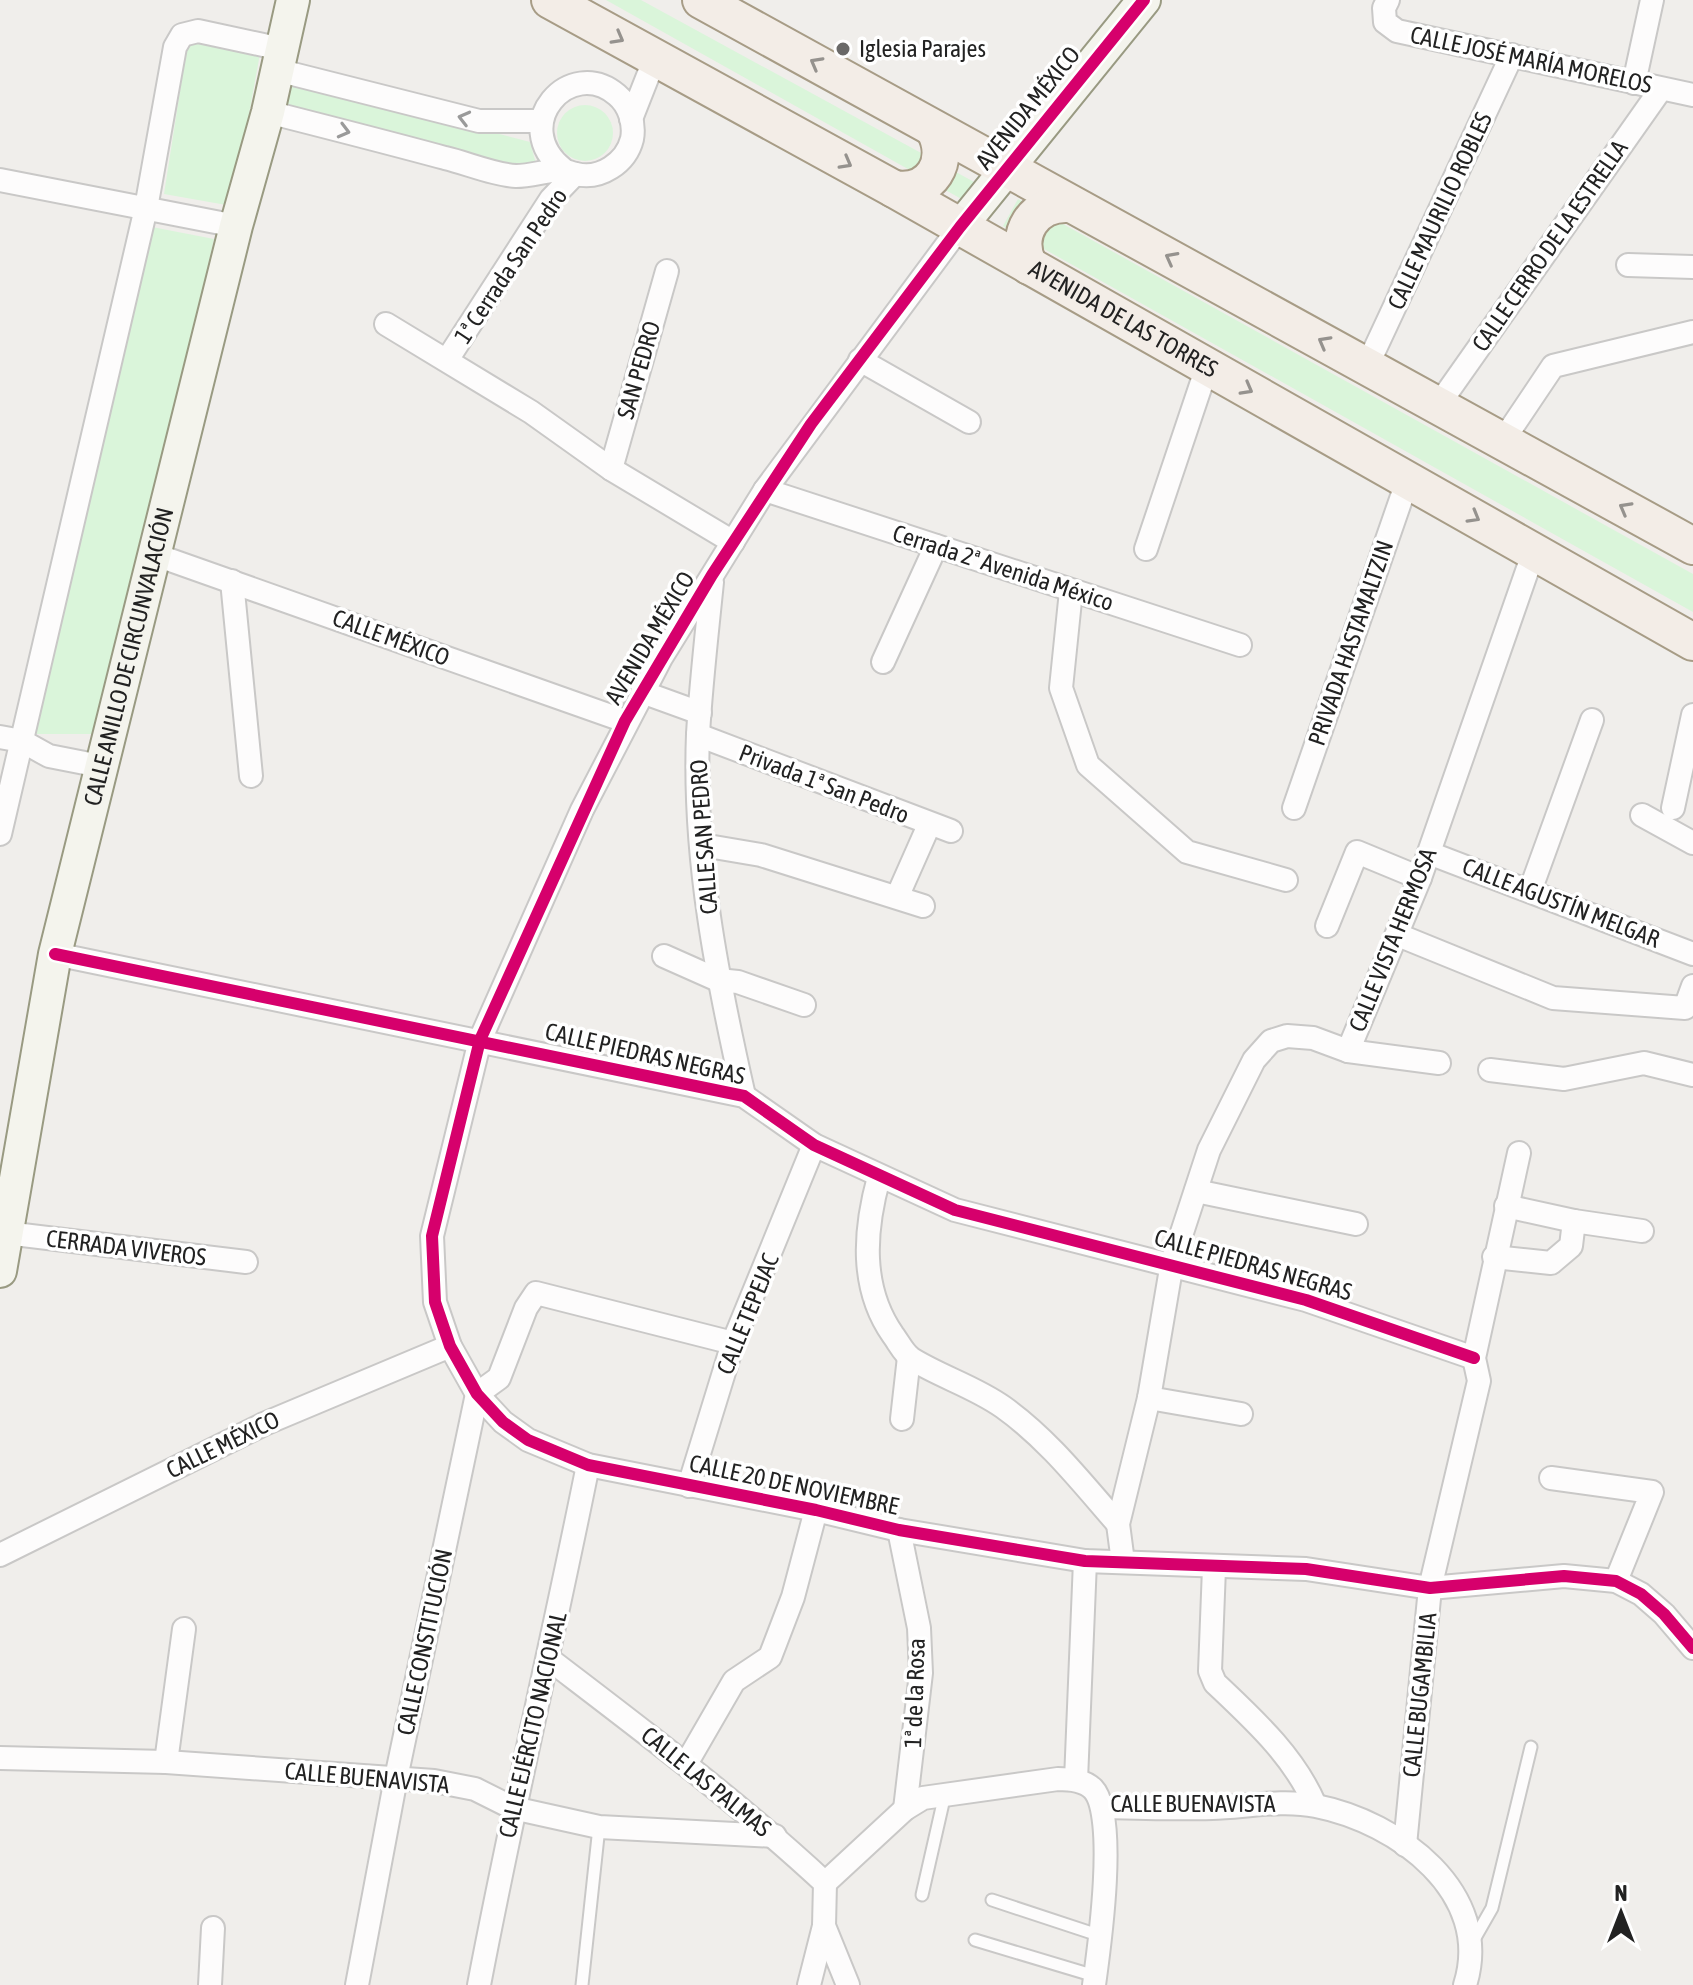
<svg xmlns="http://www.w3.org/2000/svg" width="1693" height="1985" viewBox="0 0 1693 1985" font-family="'Asap Condensed',sans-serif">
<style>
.park{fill:#daf5da}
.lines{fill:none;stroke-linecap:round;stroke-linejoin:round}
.lane-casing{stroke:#c9c8c7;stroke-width:15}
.street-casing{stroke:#c9c8c7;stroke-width:26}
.secondary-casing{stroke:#999a82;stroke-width:36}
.primary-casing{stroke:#a79c86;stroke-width:40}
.lane{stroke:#fdfcfc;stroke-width:11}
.street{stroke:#fdfcfc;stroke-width:22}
.secondary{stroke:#f4f4ed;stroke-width:32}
.primary{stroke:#f3ede7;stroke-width:36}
.cycleway-casing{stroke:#fff;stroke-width:17}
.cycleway{stroke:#d6006c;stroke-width:12}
.oneway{stroke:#95928e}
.oneway2{stroke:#9a9a9a}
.poi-dot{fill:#6a6968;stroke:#fff;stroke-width:3}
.labels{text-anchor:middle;stroke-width:7;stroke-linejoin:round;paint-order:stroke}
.poi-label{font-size:24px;fill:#222;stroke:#fff;text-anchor:start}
.street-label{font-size:24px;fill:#222;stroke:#fff}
</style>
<rect width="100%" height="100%" fill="#f0eeeb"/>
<!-- park -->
<g class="park">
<polygon points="606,0 641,0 976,183 965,201"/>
<polygon points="188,40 260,54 232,206 164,194"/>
<polygon points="288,79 530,142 538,171 283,106"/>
<circle cx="585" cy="133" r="28"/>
<polygon points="1018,199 1693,574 1693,612 1003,226"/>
<polygon points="152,227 214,239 102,734 26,734"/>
</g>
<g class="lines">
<defs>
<g id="lane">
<polyline points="922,1895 945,1794"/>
<polyline points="992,1900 1101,1936"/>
<polyline points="975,1940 1095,1976"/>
<polyline points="1472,1943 1492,1908 1531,1747"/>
<polyline points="582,1985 599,1827"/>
</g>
<g id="street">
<polyline points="1388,0 1384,8 1385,22 1397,31 1693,95"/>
<polyline points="277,70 479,121 541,121"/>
<polyline points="1634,83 1652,0"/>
<path d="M 268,112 C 327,127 386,142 445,158 C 467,163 494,175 516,176 C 530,176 545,171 559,170 C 565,169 569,173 576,174 C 600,180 626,163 632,139 C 635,123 629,105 617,95 C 570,55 508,125 563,169"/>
<polyline points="631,119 655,58"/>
<polyline points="0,180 236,226"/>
<polyline points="960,227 765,490 661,658 582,810 480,1040 432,1236 435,1302 450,1346 477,1394 503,1422 528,1440 588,1465 816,1510 899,1530 1085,1561 1306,1569 1430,1588 1564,1576 1616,1581 1641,1594 1664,1614 1693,1648"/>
<polyline points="1628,265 1693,267"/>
<polyline points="386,324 531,412 611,469 733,542"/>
<polyline points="447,360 551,199 575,174"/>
<polyline points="860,360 969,422"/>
<polyline points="1367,366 1512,55"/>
<polyline points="1439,404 1661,89"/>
<polyline points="1504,439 1553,366 1693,332"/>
<polyline points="611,469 667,271"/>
<polyline points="765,490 1240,645"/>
<polyline points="1146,549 1207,367"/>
<polyline points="156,555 625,721"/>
<polyline points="232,581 251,776"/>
<path d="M 712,582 C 707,632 701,683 698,734 C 693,857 717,977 744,1096"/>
<polyline points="1071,591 1061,688 1088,765 1187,852 1286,880"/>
<polyline points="883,662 936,546"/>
<polyline points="642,692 700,713"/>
<polyline points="698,735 951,831"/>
<polyline points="0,737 22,741 49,756 100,766"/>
<polyline points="1294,808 1408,479"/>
<polyline points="1673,808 1693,715"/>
<polyline points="1642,815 1693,843"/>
<polyline points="0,834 146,208 175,47 182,35 198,31 282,49"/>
<polyline points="702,845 761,855 923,906"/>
<polyline points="1429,853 1693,954"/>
<polyline points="1530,891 1592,720"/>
<polyline points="898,895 929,825"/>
<polyline points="1327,926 1357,852 1420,878"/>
<polyline points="1398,935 1553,998 1685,1008 1693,986"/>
<polyline points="55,954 744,1096 814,1145 955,1210 1306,1300 1474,1358"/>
<polyline points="664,956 718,980 738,982 804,1005"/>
<polyline points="1348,1051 1420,878 1534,551"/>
<polyline points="1490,1070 1564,1079 1644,1063 1693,1075"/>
<path d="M 879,1177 C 864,1231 860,1288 893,1335 C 899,1343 904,1354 912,1359 C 941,1377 975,1387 1003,1407 C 1048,1439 1082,1483 1118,1524"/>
<polyline points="1196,1191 1356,1224"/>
<polyline points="1506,1206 1574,1221"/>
<polyline points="6,1233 246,1262"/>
<polyline points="1494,1257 1551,1263 1571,1246 1574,1221 1642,1231"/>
<polyline points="477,1394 499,1378 526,1308 536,1293 733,1343"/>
<polyline points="1149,1398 1241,1414"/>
<polyline points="902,1419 909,1357"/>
<polyline points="1551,1478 1652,1492 1616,1581"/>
<polyline points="689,1486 733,1343 814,1145"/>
<polyline points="899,1530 919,1628 921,1673 905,1809"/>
<polyline points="0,1555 264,1424 450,1346"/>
<polyline points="1123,1562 1118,1524 1149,1398 1172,1263 1209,1150 1254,1060 1271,1041 1287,1036 1313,1038 1348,1051 1439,1063"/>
<path d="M 1214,1568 L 1210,1671 L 1215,1683 C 1254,1720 1294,1756 1315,1805"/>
<path d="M 549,1659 C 643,1731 738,1802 825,1883 L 824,1926 L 848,1985"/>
<polyline points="0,1758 166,1762 434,1781 475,1789 513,1808 599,1827 775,1836"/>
<polyline points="166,1762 184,1629"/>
<polyline points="686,1764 734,1681 770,1657 793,1597 816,1510"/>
<polyline points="1076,1780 1085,1561"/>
<path d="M 1102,1807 C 1138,1808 1175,1809 1212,1808 C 1245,1807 1283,1799 1316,1806 C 1398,1822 1494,1893 1465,1985"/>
<polyline points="1405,1845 1430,1588 1479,1381 1474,1358 1519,1153"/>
<path d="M 825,1883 L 905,1809 L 923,1798 L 1058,1779 C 1070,1779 1084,1780 1093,1789 C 1118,1815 1099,1949 1094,1985"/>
<polyline points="210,1985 213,1928"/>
<polyline points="357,1985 396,1778 477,1394"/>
<path d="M 479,1985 C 512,1811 553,1639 588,1465"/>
<polyline points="809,1985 824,1926"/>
</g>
<g id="secondary">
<polyline points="960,227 1144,0"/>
<path id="s1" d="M 0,1271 L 55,954 L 236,226 L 268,112 L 293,0"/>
</g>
<g id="primary">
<path id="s2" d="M 550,0 L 894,189 L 1693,642"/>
<polyline points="701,0 1693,546"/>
<path d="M 894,189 C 931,195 952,161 934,129"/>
<path d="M 1029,266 C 1013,234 1034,202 1069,204"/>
</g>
</defs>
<!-- lane casing -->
<use href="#lane" class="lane-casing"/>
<!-- street casing -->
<use href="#street" class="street-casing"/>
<!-- secondary casing -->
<use href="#secondary" class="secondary-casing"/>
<!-- primary casing -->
<use href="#primary" class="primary-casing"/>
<!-- lane -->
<use href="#lane" class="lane"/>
<!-- street -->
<use href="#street" class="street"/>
<!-- secondary -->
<use href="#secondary" class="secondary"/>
<!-- primary -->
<use href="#primary" class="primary"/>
<defs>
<g id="cycleway">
<polyline points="1144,0 960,227 811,424 712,575 625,721 480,1040 432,1236 435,1302 450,1346 477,1394 503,1422 528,1440 588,1465 816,1510 899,1530 1085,1561 1306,1569 1430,1588 1564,1576 1616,1581 1641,1594 1664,1614 1693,1648"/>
<polyline points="55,954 744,1096 814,1145 955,1210 1306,1300 1474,1358"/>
</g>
</defs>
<!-- cycleway casing -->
<use href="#cycleway" class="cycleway-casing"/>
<!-- cycleway -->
<use href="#cycleway" class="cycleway"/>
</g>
<!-- one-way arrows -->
<defs><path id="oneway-chevron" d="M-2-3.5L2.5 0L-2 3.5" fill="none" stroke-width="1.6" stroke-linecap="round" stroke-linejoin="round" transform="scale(2)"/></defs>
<g class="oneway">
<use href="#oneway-chevron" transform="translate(618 38) rotate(29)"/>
<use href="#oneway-chevron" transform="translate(816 63) rotate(-151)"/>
<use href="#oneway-chevron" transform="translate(846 163) rotate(29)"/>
<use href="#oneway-chevron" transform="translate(1171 258) rotate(-152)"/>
<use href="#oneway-chevron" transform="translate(1324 342) rotate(-151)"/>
<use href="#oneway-chevron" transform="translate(1247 389) rotate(29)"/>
<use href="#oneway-chevron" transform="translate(1625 508) rotate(-151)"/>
<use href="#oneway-chevron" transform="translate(1474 517) rotate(30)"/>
</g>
<g class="oneway2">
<use href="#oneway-chevron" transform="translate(464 118) rotate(-166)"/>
<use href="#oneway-chevron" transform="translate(344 131) rotate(15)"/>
</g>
<!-- markers -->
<circle class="poi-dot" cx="843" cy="49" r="8"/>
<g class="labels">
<!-- poi labels -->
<g class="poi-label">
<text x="859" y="57">Iglesia Parajes</text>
</g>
<!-- street labels -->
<g class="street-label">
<text transform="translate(1531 60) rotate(12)" y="8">CALLE JOSÉ MARÍA MORELOS</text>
<text transform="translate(1028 108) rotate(-51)" y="8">AVENIDA MÉXICO</text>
<text transform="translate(1440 211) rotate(-65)" y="8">CALLE MAURILIO ROBLES</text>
<text transform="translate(1550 246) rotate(-55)" y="8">CALLE CERRO DE LA ESTRELLA</text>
<text transform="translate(511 266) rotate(-56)" y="8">1ª Cerrada San Pedro</text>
<text dy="8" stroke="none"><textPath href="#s2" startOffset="656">AVENIDA DE LAS TORRES</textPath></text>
<text transform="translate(639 370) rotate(-74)" y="8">SAN PEDRO</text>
<text transform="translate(1003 568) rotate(18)" y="8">Cerrada 2ª Avenida México</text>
<text transform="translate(391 638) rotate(20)" y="8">CALLE MÉXICO</text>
<text transform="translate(650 638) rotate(-59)" y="8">AVENIDA MÉXICO</text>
<text transform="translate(1351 643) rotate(-71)" y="8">PRIVADA HASTAMALTZIN</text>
<text dy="8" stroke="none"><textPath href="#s1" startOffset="628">CALLE ANILLO DE CIRCUNVALACIÓN</textPath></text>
<text transform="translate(824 784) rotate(21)" y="8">Privada 1ª San Pedro</text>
<text transform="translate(704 837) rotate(-94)" y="8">CALLE SAN PEDRO</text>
<text transform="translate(1561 903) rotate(21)" y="8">CALLE AGUSTÍN MELGAR</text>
<text transform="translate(1393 940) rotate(-68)" y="8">CALLE VISTA HERMOSA</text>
<text transform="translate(645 1054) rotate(13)" y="8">CALLE PIEDRAS NEGRAS</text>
<text transform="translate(126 1248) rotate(7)" y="8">CERRADA VIVEROS</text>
<text transform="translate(1253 1265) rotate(16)" y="8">CALLE PIEDRAS NEGRAS</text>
<text transform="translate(748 1314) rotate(-68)" y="8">CALLE TEPEJAC</text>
<text transform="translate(223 1445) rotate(-26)" y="8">CALLE MÉXICO</text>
<text transform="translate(794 1485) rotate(12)" y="8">CALLE 20 DE NOVIEMBRE</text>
<text transform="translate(425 1642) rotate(-78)" y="8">CALLE CONSTITUCIÓN</text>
<text transform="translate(915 1693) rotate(-88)" y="8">1ª de la Rosa</text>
<text transform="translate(1420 1695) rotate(-84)" y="8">CALLE BUGAMBILIA</text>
<text transform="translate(533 1725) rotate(-77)" y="8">CALLE EJÉRCITO NACIONAL</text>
<text transform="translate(367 1778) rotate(5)" y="8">CALLE BUENAVISTA</text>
<text transform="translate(706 1782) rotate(39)" y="8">CALLE LAS PALMAS</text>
<text x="1193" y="1812">CALLE BUENAVISTA</text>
</g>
</g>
<!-- north arrow -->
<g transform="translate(1621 1913)" stroke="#ffffff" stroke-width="6" paint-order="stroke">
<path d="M0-6L14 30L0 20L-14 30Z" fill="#222222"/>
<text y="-12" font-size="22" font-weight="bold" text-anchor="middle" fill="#222222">N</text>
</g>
</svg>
